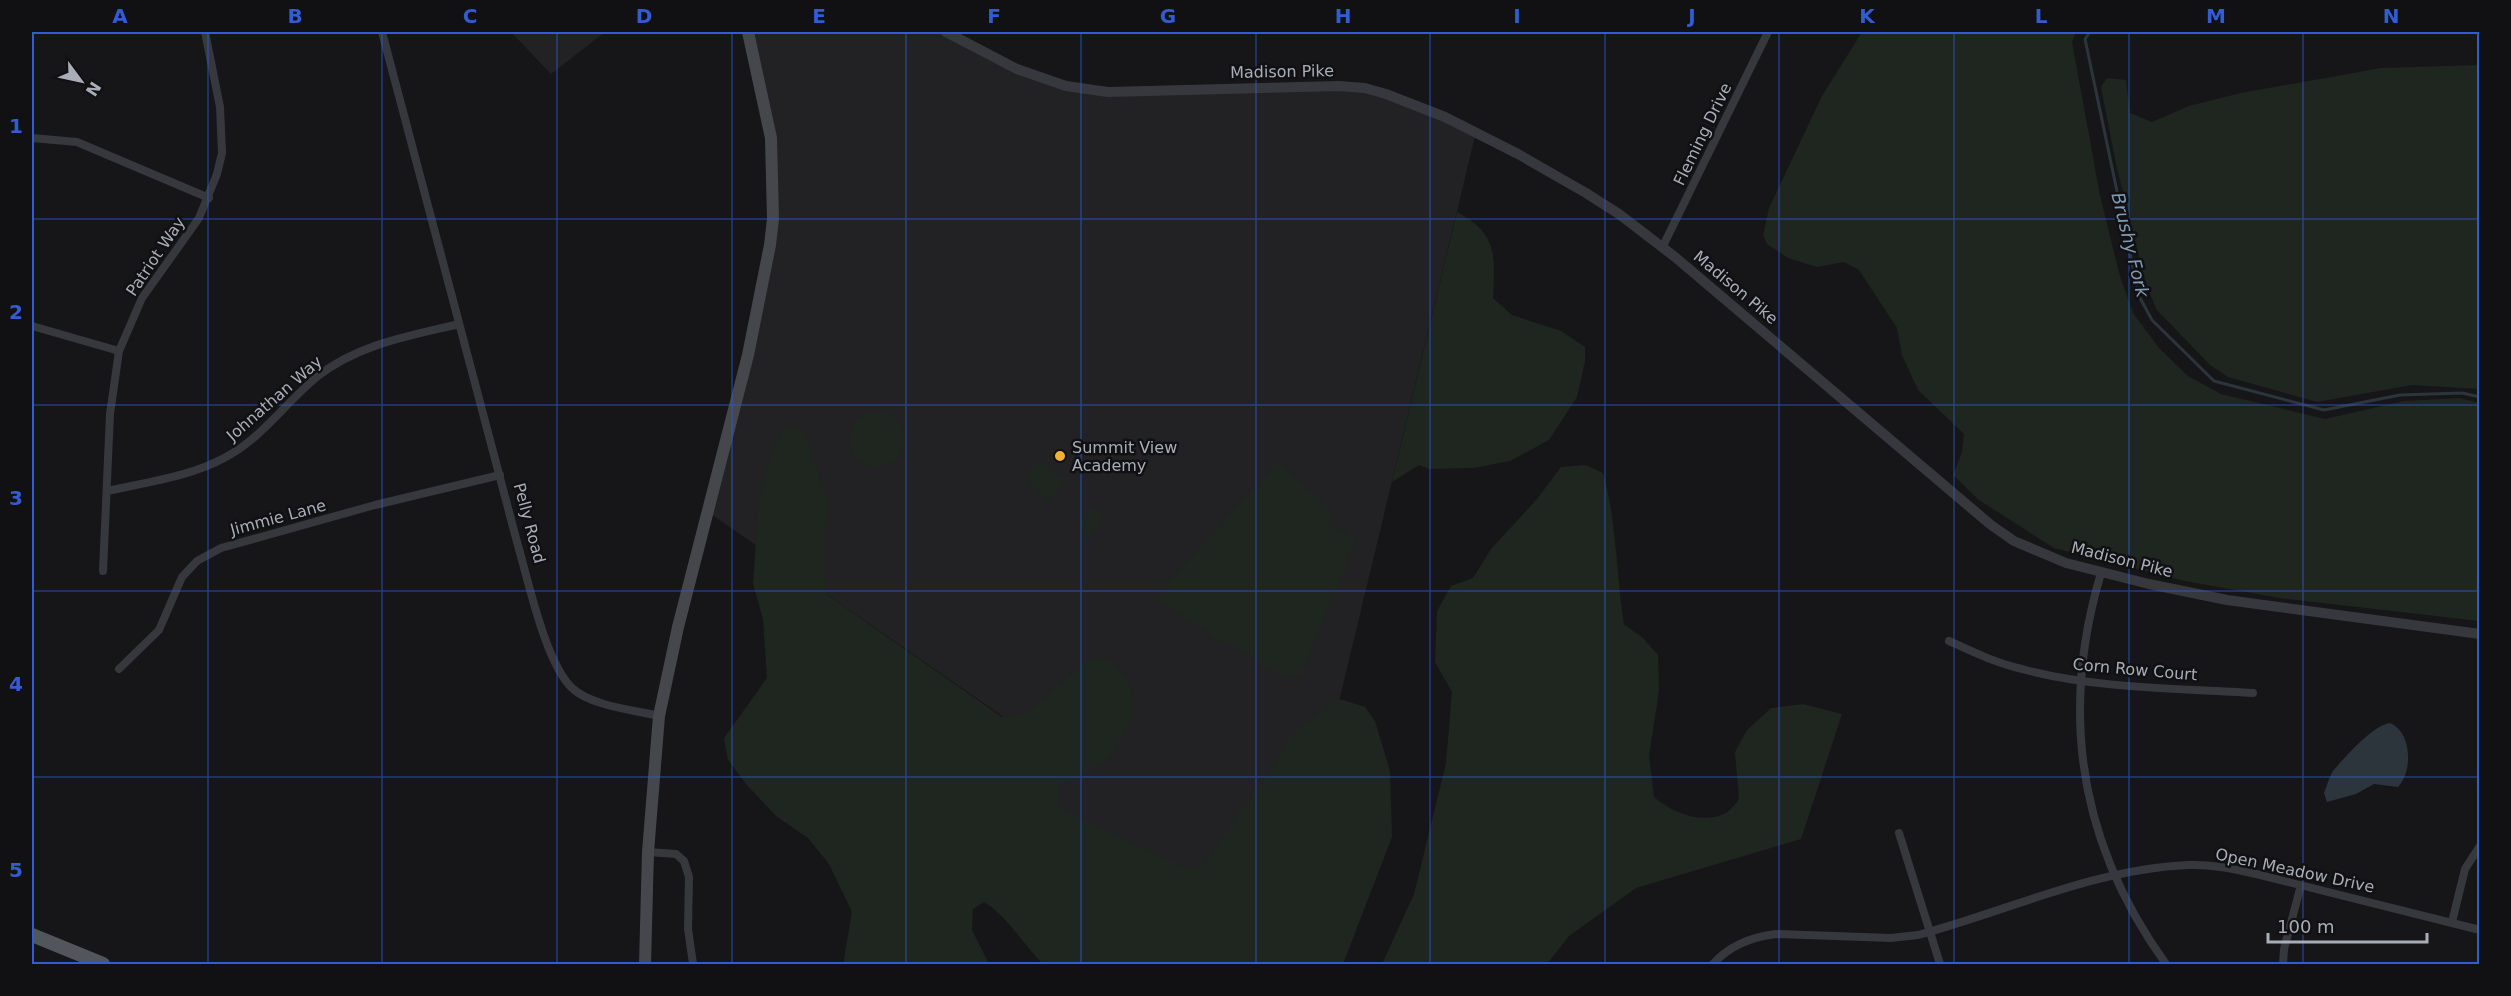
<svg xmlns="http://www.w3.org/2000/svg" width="2511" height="996" viewBox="0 0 2511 996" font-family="'DejaVu Sans',sans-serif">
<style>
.built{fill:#222225}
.green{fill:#1e261f}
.water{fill:#2c353c}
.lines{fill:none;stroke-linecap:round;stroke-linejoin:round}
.stream{stroke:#2c353c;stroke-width:3}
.minor{stroke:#37383d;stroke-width:8}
.tertiary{stroke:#37383d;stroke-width:10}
.secondary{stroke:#45474d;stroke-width:12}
.primary{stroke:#53555c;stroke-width:14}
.grid{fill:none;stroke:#325cd3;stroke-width:1.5;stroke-opacity:0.55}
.poi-dot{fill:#f2b134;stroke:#111113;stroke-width:2}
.labels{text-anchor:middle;stroke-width:5;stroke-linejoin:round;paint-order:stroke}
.street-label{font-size:16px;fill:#a8adb8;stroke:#111113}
.poi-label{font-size:16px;fill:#a8adb8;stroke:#111113;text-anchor:start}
.water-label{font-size:18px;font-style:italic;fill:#7f9bb3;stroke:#111113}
.neatline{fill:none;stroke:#325cd3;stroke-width:2}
.grid-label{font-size:20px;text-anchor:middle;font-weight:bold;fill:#325cd3}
</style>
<rect width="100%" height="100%" fill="#161618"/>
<!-- built -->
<g class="built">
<polygon points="511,32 605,32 551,74"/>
<polygon points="757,32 946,32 1017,69 1108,92 1365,88 1476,132 1284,930 1040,813 1051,750 708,512 766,274 772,178 750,34"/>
</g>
<!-- green -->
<g class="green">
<polygon points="1862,32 2076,32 2072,42 2100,195 2119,273 2133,313 2159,348 2188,376 2221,394 2325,419 2404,401 2460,398 2479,403 2479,621 2280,598 2185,581 2054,548 1979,500 1953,475 1962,452 1964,434 1918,390 1902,355 1897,328 1859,270 1844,262 1817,267 1788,258 1767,244 1763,235 1769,208 1822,96"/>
<polygon points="2479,65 2479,389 2412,385 2317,402 2228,377 2210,365 2156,309 2144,277 2116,164 2101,87 2107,78 2126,80 2130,113 2152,122 2189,106 2241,93 2381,68"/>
<path d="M 1457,212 C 1498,234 1495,255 1493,298 L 1512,315 L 1561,331 L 1585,347 L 1585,361 L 1577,397 L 1549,440 L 1510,461 L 1473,468 L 1429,469 L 1419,465 L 1392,482 Z"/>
<circle cx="877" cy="439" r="28"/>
<path d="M 793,424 L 805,432 L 828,503 L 824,546 L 826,594 L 1002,717 L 1028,712 L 1091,657 L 1109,660 L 1129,679 L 1133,718 L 1110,758 L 1059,786 L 1059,808 L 1184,867 L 1202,866 L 1276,761 L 1294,731 L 1340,699 L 1365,707 L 1375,721 L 1390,771 L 1392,837 L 1343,964 L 1043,964 C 1024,945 1006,915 984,902 L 973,909 L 972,930 L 989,964 L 843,964 L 852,912 L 829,864 L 808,838 L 776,816 L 747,785 L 728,760 L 724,738 L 767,678 L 763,619 L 753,584 L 759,498 L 774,443 L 786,426 Z"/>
<polygon points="1039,460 1065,481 1048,501 1033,488 1026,476"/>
<polygon points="1278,461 1335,513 1327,524 1357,539 1301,675 1286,679 1222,640 1219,643 1206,630 1157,600 1164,593 1162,590"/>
<path d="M 1586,465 L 1603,473 C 1617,522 1616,574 1624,624 L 1643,638 L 1658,655 L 1659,691 L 1649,756 L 1654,797 C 1673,813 1702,825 1726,813 C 1731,810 1736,803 1739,799 L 1735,752 L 1747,730 L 1771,708 L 1803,704 L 1842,714 L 1801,839 L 1636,888 L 1569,936 L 1547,964 L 1382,964 L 1414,894 L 1446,763 L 1452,692 L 1435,662 L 1437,611 L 1451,586 L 1473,578 L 1491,549 L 1537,499 L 1561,467 Z"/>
<polygon points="1092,506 1105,517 1087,541 1078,525"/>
</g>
<!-- water -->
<path class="water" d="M 2390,723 C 2412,732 2413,771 2398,787 L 2374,784 L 2356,794 L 2327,802 L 2324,793 C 2327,786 2329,777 2333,771 C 2344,758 2373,725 2390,723 Z"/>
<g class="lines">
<!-- stream -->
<polyline class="stream" points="2090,32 2085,39 2139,296 2152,320 2214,381 2324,410 2400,395 2462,393 2480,397"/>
<!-- minor -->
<g class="minor">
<path d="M 382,32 L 517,542 C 528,579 545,662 572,688 C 591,706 634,710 659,716"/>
<polyline points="32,138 77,142 209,198"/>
<polyline points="1662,248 1768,32"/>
<polyline points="32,326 119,351"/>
<path d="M 107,491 C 147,482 190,477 226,457 C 263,437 286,402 318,376 C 359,344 409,336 459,324"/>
<polyline points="103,571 110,414 119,351 142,298 199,218 217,174 222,153 220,107 205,32"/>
<path d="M 2101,573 C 2059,714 2080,845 2166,964"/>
<path d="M 1949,641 C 1973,652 1996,663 2022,669 C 2097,689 2176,688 2253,693"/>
<polyline points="119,669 159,630 182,577 197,561 221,548 375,505 500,475"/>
<polyline points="1899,833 1940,964"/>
<polyline points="648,852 676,854 684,861 689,877 688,929 693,964"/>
<polyline points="2452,922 2465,869 2480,846"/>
<path d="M 1713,964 C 1729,946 1751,937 1776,934 L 1891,938 L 1918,935 C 2007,911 2095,869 2188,865 C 2211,864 2234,869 2256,874 L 2480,930"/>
<polyline points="2283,964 2284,949 2301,885"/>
</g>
<!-- tertiary -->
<polyline class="tertiary" points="946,32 1017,69 1066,86 1108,92 1339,86 1365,88 1386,94 1445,117 1518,154 1586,193 1619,214 1675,257 1991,525 2014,541 2066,563 2149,584 2227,600 2480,634"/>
<!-- secondary -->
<polyline class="secondary" points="645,964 648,852 659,716 678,627 748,355 770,245 773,219 771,138 748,32"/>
<!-- primary -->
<polyline class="primary" points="32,935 103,964"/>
</g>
<!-- grid -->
<path class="grid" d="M 208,32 L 208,964M 382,32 L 382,964M 557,32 L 557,964M 732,32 L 732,964M 906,32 L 906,964M 1081,32 L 1081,964M 1256,32 L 1256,964M 1430,32 L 1430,964M 1605,32 L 1605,964M 1779,32 L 1779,964M 1954,32 L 1954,964M 2129,32 L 2129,964M 2303,32 L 2303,964M 32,219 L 2480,219M 32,405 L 2480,405M 32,591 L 2480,591M 32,777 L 2480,777"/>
<!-- markers -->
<circle class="poi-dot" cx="1060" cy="456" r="6"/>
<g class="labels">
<!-- street labels -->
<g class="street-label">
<text transform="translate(1282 71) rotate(-1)" y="6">Madison Pike</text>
<text transform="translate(1702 134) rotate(-64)" y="6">Fleming Drive</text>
<text transform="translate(155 256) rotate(-56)" y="6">Patriot Way</text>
<text transform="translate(1736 287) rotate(40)" y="6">Madison Pike</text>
<text transform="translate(274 398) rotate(-41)" y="6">Johnathan Way</text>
<text transform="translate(278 517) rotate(-15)" y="6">Jimmie Lane</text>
<text transform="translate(530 523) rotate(75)" y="6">Pelly Road</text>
<text transform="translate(2122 559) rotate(14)" y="6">Madison Pike</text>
<text transform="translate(2135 669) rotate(5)" y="6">Corn Row Court</text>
<text transform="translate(2295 870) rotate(12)" y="6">Open Meadow Drive</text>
</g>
<!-- poi labels -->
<g class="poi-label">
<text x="1072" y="453">Summit View<tspan x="1072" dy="18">Academy</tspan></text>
</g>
<!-- water labels -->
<g class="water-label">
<text transform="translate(2130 245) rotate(76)" y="6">Brushy Fork</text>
</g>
</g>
<!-- border -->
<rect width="2511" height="996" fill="none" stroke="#111113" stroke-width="66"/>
<!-- north arrow -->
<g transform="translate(81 81) rotate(123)" stroke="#111113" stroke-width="4.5" paint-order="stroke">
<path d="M0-4.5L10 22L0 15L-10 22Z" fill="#a8adb8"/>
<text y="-9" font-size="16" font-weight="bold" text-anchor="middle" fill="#a8adb8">N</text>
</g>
<!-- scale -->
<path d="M2268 933v9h159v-9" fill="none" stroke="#a8adb8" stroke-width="3"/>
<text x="2277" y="933" font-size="18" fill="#a8adb8" stroke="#111113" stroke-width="4.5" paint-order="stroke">100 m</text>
<rect x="33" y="33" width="2445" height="930" class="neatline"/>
<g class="grid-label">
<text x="120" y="23">A</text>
<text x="295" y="23">B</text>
<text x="470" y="23">C</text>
<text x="644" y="23">D</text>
<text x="819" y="23">E</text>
<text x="994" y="23">F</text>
<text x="1168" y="23">G</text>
<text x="1343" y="23">H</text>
<text x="1517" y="23">I</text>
<text x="1692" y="23">J</text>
<text x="1867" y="23">K</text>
<text x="2041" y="23">L</text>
<text x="2216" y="23">M</text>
<text x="2391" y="23">N</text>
<text x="16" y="133">1</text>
<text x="16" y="319">2</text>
<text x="16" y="505">3</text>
<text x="16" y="691">4</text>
<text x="16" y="877">5</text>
</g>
</svg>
